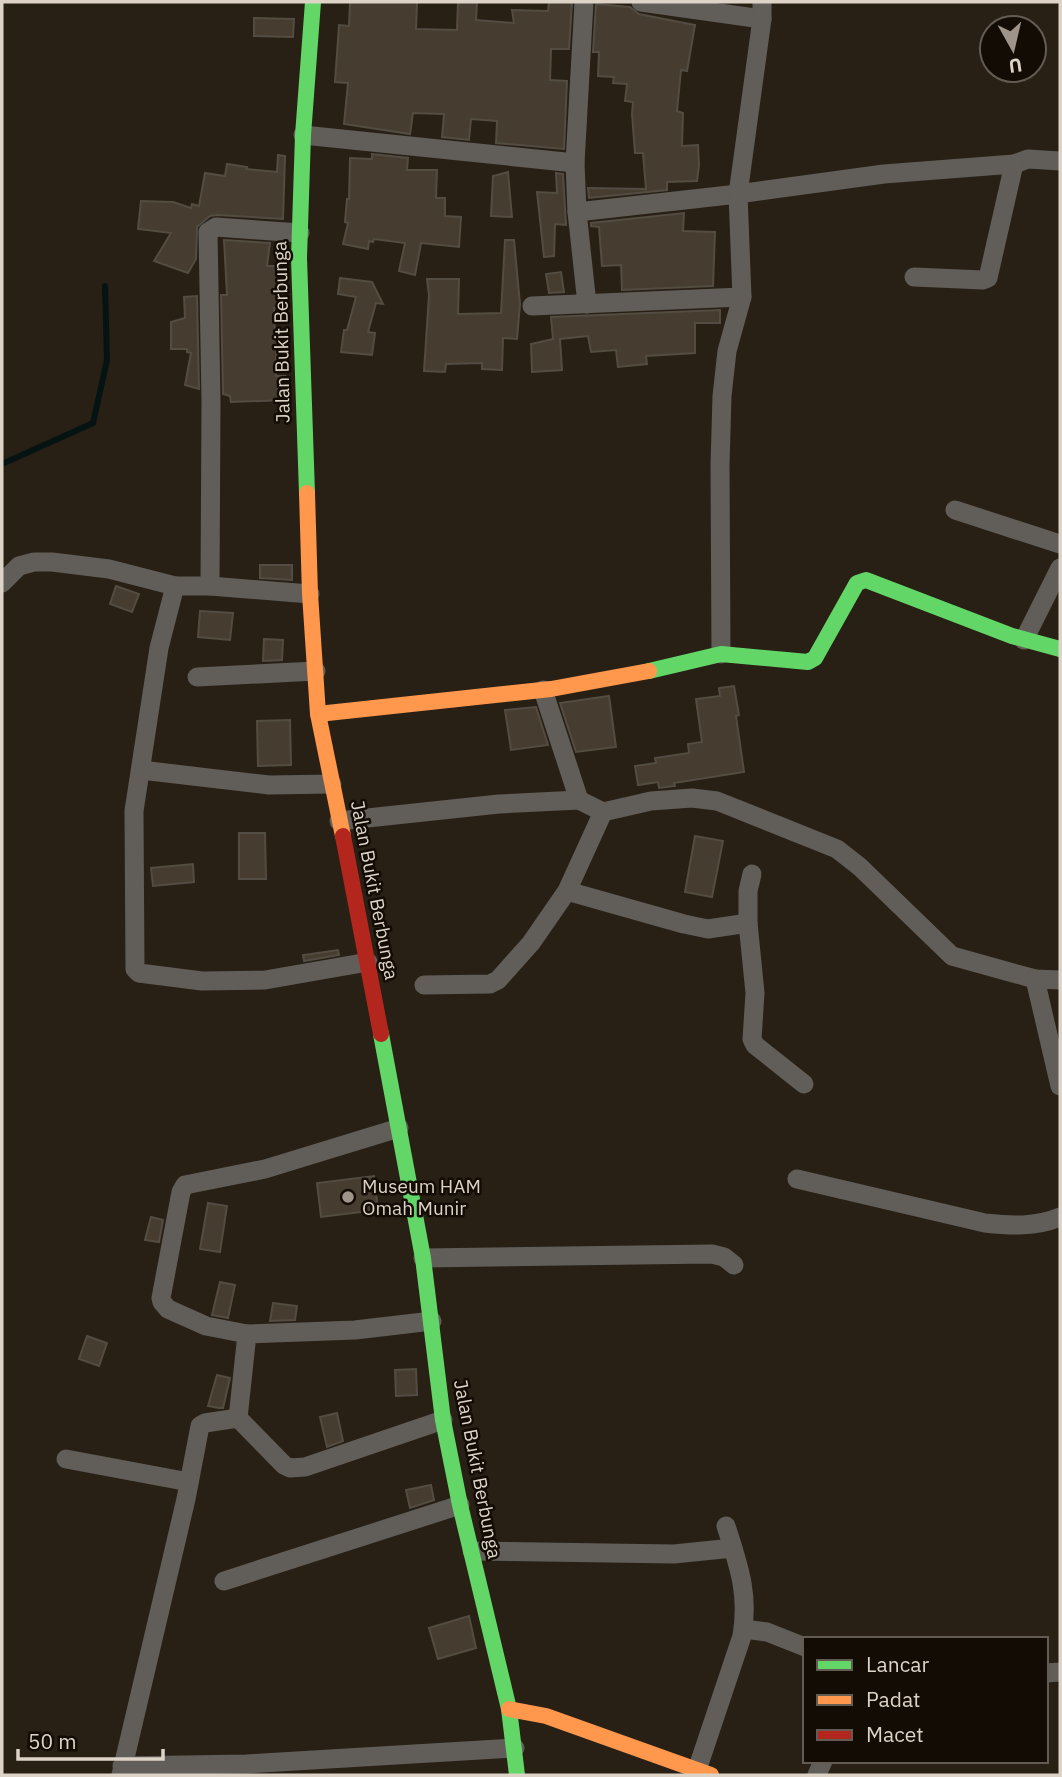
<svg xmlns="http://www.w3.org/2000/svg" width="1062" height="1777" viewBox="0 0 1062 1777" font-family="'IBM Plex Sans',sans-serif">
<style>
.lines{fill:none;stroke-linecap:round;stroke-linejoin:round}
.stream{stroke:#051413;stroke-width:6}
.building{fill:#463d30;stroke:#534c43;stroke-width:2}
.street{stroke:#615d59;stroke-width:19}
.fast{stroke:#63d668;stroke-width:16}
.slow{stroke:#ff974d;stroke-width:16}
.jam{stroke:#b3261e;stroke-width:16}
.poi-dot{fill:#9e9489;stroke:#130c05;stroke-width:2.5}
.labels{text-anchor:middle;stroke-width:5;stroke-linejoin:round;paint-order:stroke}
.street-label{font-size:19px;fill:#ddd3c7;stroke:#130c05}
.poi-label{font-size:19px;fill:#ddd3c7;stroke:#130c05;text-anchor:start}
</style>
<rect width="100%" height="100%" fill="#282015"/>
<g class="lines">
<!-- stream -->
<polyline class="stream" points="2,464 93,423 107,360 105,286"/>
</g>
<!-- building -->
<g class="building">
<polygon points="350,2 417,2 416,29 457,30 458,2 477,2 476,20 514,23 512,10 548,11 549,2 572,2 569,49 551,49 550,80 567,81 564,149 496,143 497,121 471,119 469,140 442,137 444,114 413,113 410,134 344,124 348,83 335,82 339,25 349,26"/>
<polygon points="596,4 630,7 639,14 695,25 687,71 681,70 677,111 683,113 682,146 698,145 699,165 697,181 667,182 667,190 589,198 588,188 646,189 643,153 635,153 632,114 633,102 625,101 627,84 613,83 614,77 598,76 599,52 593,52"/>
<polygon points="254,18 294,19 293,37 254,36"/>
<polygon points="372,154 408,158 407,170 437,170 436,198 445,198 445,216 461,217 459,247 421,243 415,275 399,271 405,243 374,239 373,242 369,241 368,249 343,244 348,223 345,222 347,199 349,199 350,158 372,159"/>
<polygon points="278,155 285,156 283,219 217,215 210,216 197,227 196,259 188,273 154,261 171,233 138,229 141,201 173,202 191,208 192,204 199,206 205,173 225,176 227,164 247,167 246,169 277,172"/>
<polygon points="508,172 512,217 491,216 493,176"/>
<polygon points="556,173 563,174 566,225 555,224 554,256 544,257 537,192 557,193"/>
<polygon points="684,213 683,231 715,232 713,286 622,290 621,265 602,266 599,227 591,226 591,223"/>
<polygon points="224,240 270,243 267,266 282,266 283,308 274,308 275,337 277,337 276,376 285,376 286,400 231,402 230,396 223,394 221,295 227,295"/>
<polygon points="505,240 514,240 520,304 517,339 503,338 502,370 482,369 482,363 446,364 445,372 424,371 429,295 427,279 459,279 458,314 501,313"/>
<polygon points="561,272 564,292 549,293 546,274"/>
<polygon points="340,278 372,282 383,304 376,303 368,332 375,333 372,355 341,352 344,330 347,330 356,297 338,294"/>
<polygon points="197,296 199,389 185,385 191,353 187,352 187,349 171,349 171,322 185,318 184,297"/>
<polygon points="720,310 720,323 695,323 695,353 646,356 647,364 618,367 616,350 591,352 588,336 560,339 562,370 532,372 531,344 553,339 551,317"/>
<polygon points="260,565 292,565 292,580 260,578"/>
<polygon points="116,586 139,594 132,612 110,604"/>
<polygon points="200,611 233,613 230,640 198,637"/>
<polygon points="264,639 283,640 282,660 263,661"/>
<polygon points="734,686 739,715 736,716 744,772 674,783 675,786 659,788 658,782 638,785 635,766 656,763 655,758 689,753 688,744 702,742 696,699 720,696 719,688"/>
<polygon points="609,696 616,747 576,752 560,703"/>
<polygon points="536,707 548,745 511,750 505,710"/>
<polygon points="290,720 291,765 258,766 257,721"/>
<polygon points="239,833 265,833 266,879 239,879"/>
<polygon points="695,836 723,841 712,897 685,892"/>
<polygon points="193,864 194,882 153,886 151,868"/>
<polygon points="338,950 339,955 304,961 303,955"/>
<polygon points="374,1176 378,1210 321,1217 317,1183"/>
<polygon points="208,1203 227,1206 220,1252 200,1249"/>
<polygon points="151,1217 163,1220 159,1242 145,1240"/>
<polygon points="220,1282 235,1285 228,1318 212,1315"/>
<polygon points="273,1303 297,1306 295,1320 270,1321"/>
<polygon points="87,1336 107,1343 99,1366 79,1359"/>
<polygon points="416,1369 417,1395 396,1396 395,1370"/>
<polygon points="217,1375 230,1378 223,1408 219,1408 208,1406"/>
<polygon points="337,1413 343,1441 327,1447 320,1417"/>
<polygon points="431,1485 434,1500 410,1508 406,1490"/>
<polygon points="469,1616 476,1648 438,1659 429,1628"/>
</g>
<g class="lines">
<!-- street -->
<g class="street">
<polyline points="584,2 575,163 577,212 738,194 884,174 1014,164 1028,159 1060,161"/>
<polyline points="641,2 762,19"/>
<polyline points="303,135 575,163"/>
<polyline points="577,212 587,304"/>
<polyline points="914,277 983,280 988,278 1014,164"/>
<polyline points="532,306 742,297"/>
<polyline points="955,510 1060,544"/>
<polyline points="2,583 19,566 34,562 52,562 109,569 175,586 210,586 310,594"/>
<polyline points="175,586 159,648 134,811 135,969 139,973 202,981 265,980 368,962"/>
<polyline points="210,586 211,401 208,232 216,227 300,233"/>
<polyline points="1024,640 1060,568"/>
<polyline points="721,654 720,465 722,396 727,351 742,297 738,194 762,19 762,2"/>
<polyline points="197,677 316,671"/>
<polyline points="543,690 579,800"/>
<polyline points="141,770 269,785 332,784"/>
<polyline points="603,812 651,801 692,798 717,801 837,849 860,867 952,956 1035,979 1060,980"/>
<polyline points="339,821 499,804 579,800 603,812 567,891 531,943 498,980 490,984 424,985"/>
<polyline points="567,891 684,924 708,929 748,923 755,993 752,1039 755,1045 804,1084"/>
<polyline points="748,923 748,891 752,874"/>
<polyline points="1035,979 1060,1086"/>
<polyline points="399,1128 265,1169 185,1185 181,1192 161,1298 162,1302 168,1309 206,1326 247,1334 355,1330 432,1321"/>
<path d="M 797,1179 L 985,1223 C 1011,1226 1036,1227 1060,1217"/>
<polyline points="423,1258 712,1254 724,1257 734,1265"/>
<polyline points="238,1418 284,1465 290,1468 305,1467 443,1420"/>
<polyline points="66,1459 189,1482"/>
<polyline points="472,1551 674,1554 733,1548"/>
<polyline points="224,1581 460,1505"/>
<polyline points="744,1629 767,1632 805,1647"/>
<polyline points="1046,1673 1060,1672"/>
<polyline points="122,1766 246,1764 515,1748"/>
<path d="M 697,1770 L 742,1636 C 749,1593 739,1567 726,1526"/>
<polyline points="121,1775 186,1499 200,1426 205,1423 238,1418 247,1334"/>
<polyline points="817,1775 823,1761"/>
</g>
<!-- fast -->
<g class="fast">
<polyline points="307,493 299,258 303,135 313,2"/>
<polyline points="649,671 721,654 808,662 815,658 857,583 866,580 1012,636 1060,649"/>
<polyline points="381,1034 423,1258 443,1420 460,1505 509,1709 517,1775"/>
</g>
<!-- slow -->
<g class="slow">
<polyline points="307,493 310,594 318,714 343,836"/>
<polyline points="318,714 551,689 649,671"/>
<polyline points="509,1709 546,1716 711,1775"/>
</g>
<!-- jam -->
<polyline class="jam" points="343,836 381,1034"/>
</g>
<!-- markers -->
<circle class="poi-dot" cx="348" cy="1197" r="7"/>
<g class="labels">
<!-- street labels -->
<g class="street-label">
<text transform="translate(281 332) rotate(-91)" y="7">Jalan Bukit Berbunga</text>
<text transform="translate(375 890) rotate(79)" y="7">Jalan Bukit Berbunga</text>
<text transform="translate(478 1469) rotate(79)" y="7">Jalan Bukit Berbunga</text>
</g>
<!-- poi labels -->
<g class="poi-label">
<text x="362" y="1193">Museum HAM<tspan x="362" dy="22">Omah Munir</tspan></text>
</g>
</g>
<!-- border -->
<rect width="1062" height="1777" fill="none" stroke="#ddd3c7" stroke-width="7"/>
<!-- legend -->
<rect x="803" y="1637" width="245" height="126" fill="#130c05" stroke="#645c53" stroke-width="2"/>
<rect x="817" y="1660" width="35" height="10" fill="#63d668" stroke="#645c53" stroke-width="2"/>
<text x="866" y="1672" font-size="21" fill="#ddd3c7">Lancar</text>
<rect x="817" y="1695" width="35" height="10" fill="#ff974d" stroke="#645c53" stroke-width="2"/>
<text x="866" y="1707" font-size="21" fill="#ddd3c7">Padat</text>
<rect x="817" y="1730" width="35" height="10" fill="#b3261e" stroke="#645c53" stroke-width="2"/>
<text x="866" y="1742" font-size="21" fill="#ddd3c7">Macet</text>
<!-- north arrow -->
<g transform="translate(1013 49) rotate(172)"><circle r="33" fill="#130c05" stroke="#645c53" stroke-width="2"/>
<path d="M0-5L12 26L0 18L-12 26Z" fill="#9e9489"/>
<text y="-10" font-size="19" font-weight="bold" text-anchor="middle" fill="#ddd3c7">U</text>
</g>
<!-- scale -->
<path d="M18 1749v10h145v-10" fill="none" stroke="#ddd3c7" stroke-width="3.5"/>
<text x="28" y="1749" font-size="21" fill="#ddd3c7" stroke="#130c05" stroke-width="5" paint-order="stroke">50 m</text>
</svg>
